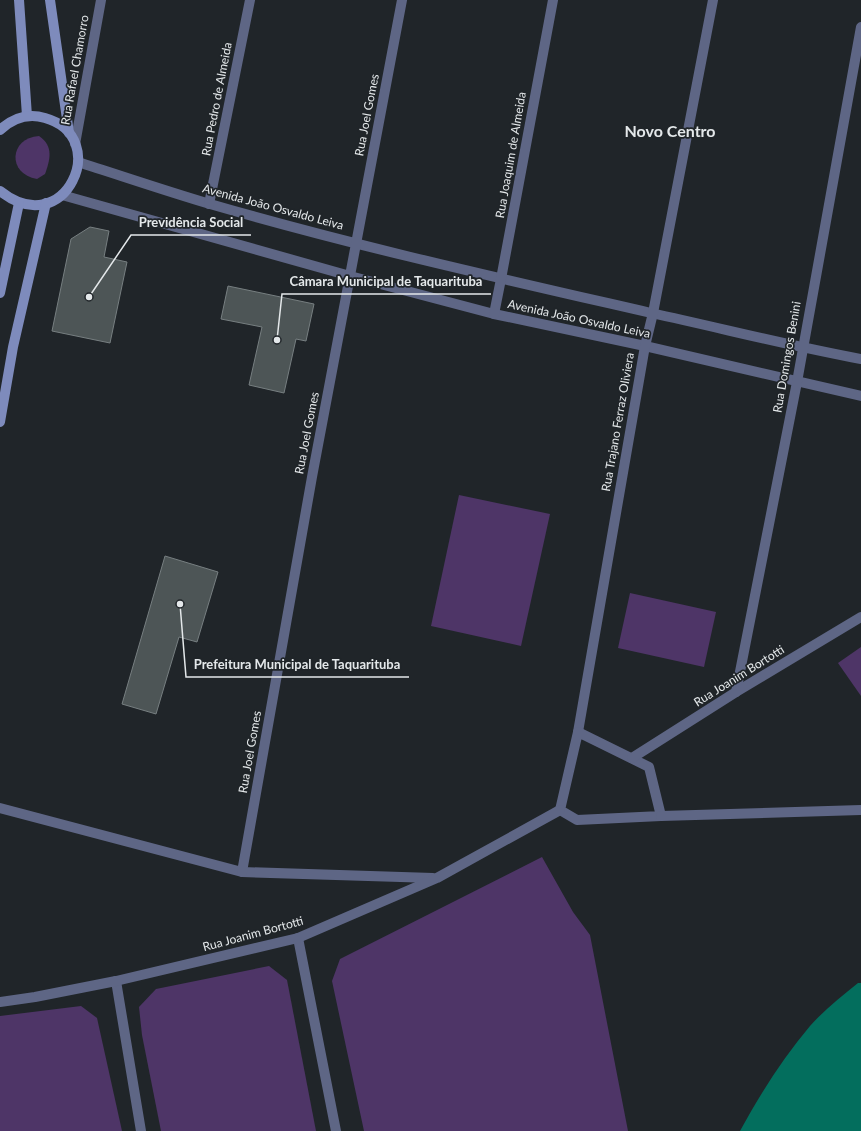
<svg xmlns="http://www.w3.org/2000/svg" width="861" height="1131" viewBox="0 0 861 1131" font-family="Lato,sans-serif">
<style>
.green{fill:#4e3567}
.water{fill:#036e5d}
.building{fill:#4d5556;stroke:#777f81}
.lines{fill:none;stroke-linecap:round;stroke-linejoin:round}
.street{stroke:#5e6685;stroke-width:10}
.secondary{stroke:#7e8bbc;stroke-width:10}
.labels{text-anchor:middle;stroke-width:3.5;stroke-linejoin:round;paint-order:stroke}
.street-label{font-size:12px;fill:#e4e8ea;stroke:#202529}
.district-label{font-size:16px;font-weight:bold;fill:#e4e8ea;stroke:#202529}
.leader{fill:none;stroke:#e4e8ea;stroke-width:1.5}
.callout-dot{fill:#e4e8ea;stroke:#202529;stroke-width:1.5}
.callout-label{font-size:13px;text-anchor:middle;font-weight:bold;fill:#e4e8ea;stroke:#202529;stroke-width:3.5;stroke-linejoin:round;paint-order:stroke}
</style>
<rect width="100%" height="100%" fill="#202529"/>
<!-- green -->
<g class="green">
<path d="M 39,136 C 54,146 50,160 45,174 L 37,179 C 7,174 9,138 39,136 Z"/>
<polygon points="459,495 550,514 521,646 431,626"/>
<polygon points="630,593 716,612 704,667 618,648"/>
<polygon points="861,647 861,696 838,663"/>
<polygon points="542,857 573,912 590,935 628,1131 364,1131 332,981 340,959"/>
<polygon points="269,966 287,980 316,1131 161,1131 142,1035 139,1007 156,989"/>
<polygon points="81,1006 97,1018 122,1131 0,1131 0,1016"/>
</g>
<!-- water -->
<path class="water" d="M 858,983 L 861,983 L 861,1131 L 740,1131 C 760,1094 783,1058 810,1026 C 824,1010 842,996 858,983 Z"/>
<!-- building -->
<g class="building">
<polygon points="90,227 109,231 104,257 127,262 110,343 52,331 71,239"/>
<polygon points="228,286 314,304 306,341 296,339 284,393 249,385 262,327 221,319"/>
<polygon points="165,556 218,572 197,642 179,637 156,714 122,704"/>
</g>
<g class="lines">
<!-- street -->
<g class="street">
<polyline points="75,144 101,0"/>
<path d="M 78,162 C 122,176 166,191 210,204 C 355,246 503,279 651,313 C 721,328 790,346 861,359"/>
<polyline points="62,195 350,276 494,314 645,346 861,396"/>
<polyline points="209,204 250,0"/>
<polyline points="494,314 501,279 553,0"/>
<polyline points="736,692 797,382 861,27"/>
<polyline points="578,732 645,346 653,313 713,0"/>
<polygon points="578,732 649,767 661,816 577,820 560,810"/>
<polyline points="632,758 736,692 861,617"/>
<polyline points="0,808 242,872 433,878"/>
<polyline points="661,816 861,810"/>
<polyline points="242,872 312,477 402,0"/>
<polyline points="298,938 336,1131"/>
<polyline points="116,981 141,1131"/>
<polyline points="0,1002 35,997 116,981 298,938 437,878 560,810"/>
</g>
<!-- secondary -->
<g class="secondary">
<polyline points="19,0 27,116"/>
<polyline points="50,0 69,133"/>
<path d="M 0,130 C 13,118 28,113 45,118 C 113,137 65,243 0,191"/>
<polyline points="0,293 19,203"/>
<polyline points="0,422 13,347 46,203"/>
</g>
</g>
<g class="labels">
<!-- street labels -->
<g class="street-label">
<text transform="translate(75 70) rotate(-80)" y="4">Rua Rafael Chamorro</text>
<text transform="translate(217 99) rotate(-79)" y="4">Rua Pedro de Almeida</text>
<text transform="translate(367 115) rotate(-79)" y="4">Rua Joel Gomes</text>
<text transform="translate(511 155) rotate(-80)" y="4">Rua Joaquim de Almeida</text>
<text transform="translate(273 207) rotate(15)" y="4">Avenida João Osvaldo Leiva</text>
<text transform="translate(579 319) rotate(12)" y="4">Avenida João Osvaldo Leiva</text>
<text transform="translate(787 357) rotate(-80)" y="4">Rua Domingos Benini</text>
<text transform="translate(618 422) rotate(-80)" y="4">Rua Trajano Ferraz Oliviera</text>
<text transform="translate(307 433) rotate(-79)" y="4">Rua Joel Gomes</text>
<text transform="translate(739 676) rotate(-32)" y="4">Rua Joanim Bortotti</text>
<text transform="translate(250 752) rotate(-80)" y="4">Rua Joel Gomes</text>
<text transform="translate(253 934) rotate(-15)" y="4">Rua Joanim Bortotti</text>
</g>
<!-- district labels -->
<g class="district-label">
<text x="670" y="137">Novo Centro</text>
</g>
</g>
<!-- callouts -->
<path class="leader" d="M89 297L131 235H251M277 340L282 294H491M180 604L186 677H409"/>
<g class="callout-dot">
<circle cx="89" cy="297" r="4"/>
<circle cx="277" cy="340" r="4"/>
<circle cx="180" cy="604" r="4"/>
</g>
<g class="callout-label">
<text x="191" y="227">Previdência Social</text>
<text x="386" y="286">Câmara Municipal de Taquarituba</text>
<text x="297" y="669">Prefeitura Municipal de Taquarituba</text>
</g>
</svg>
